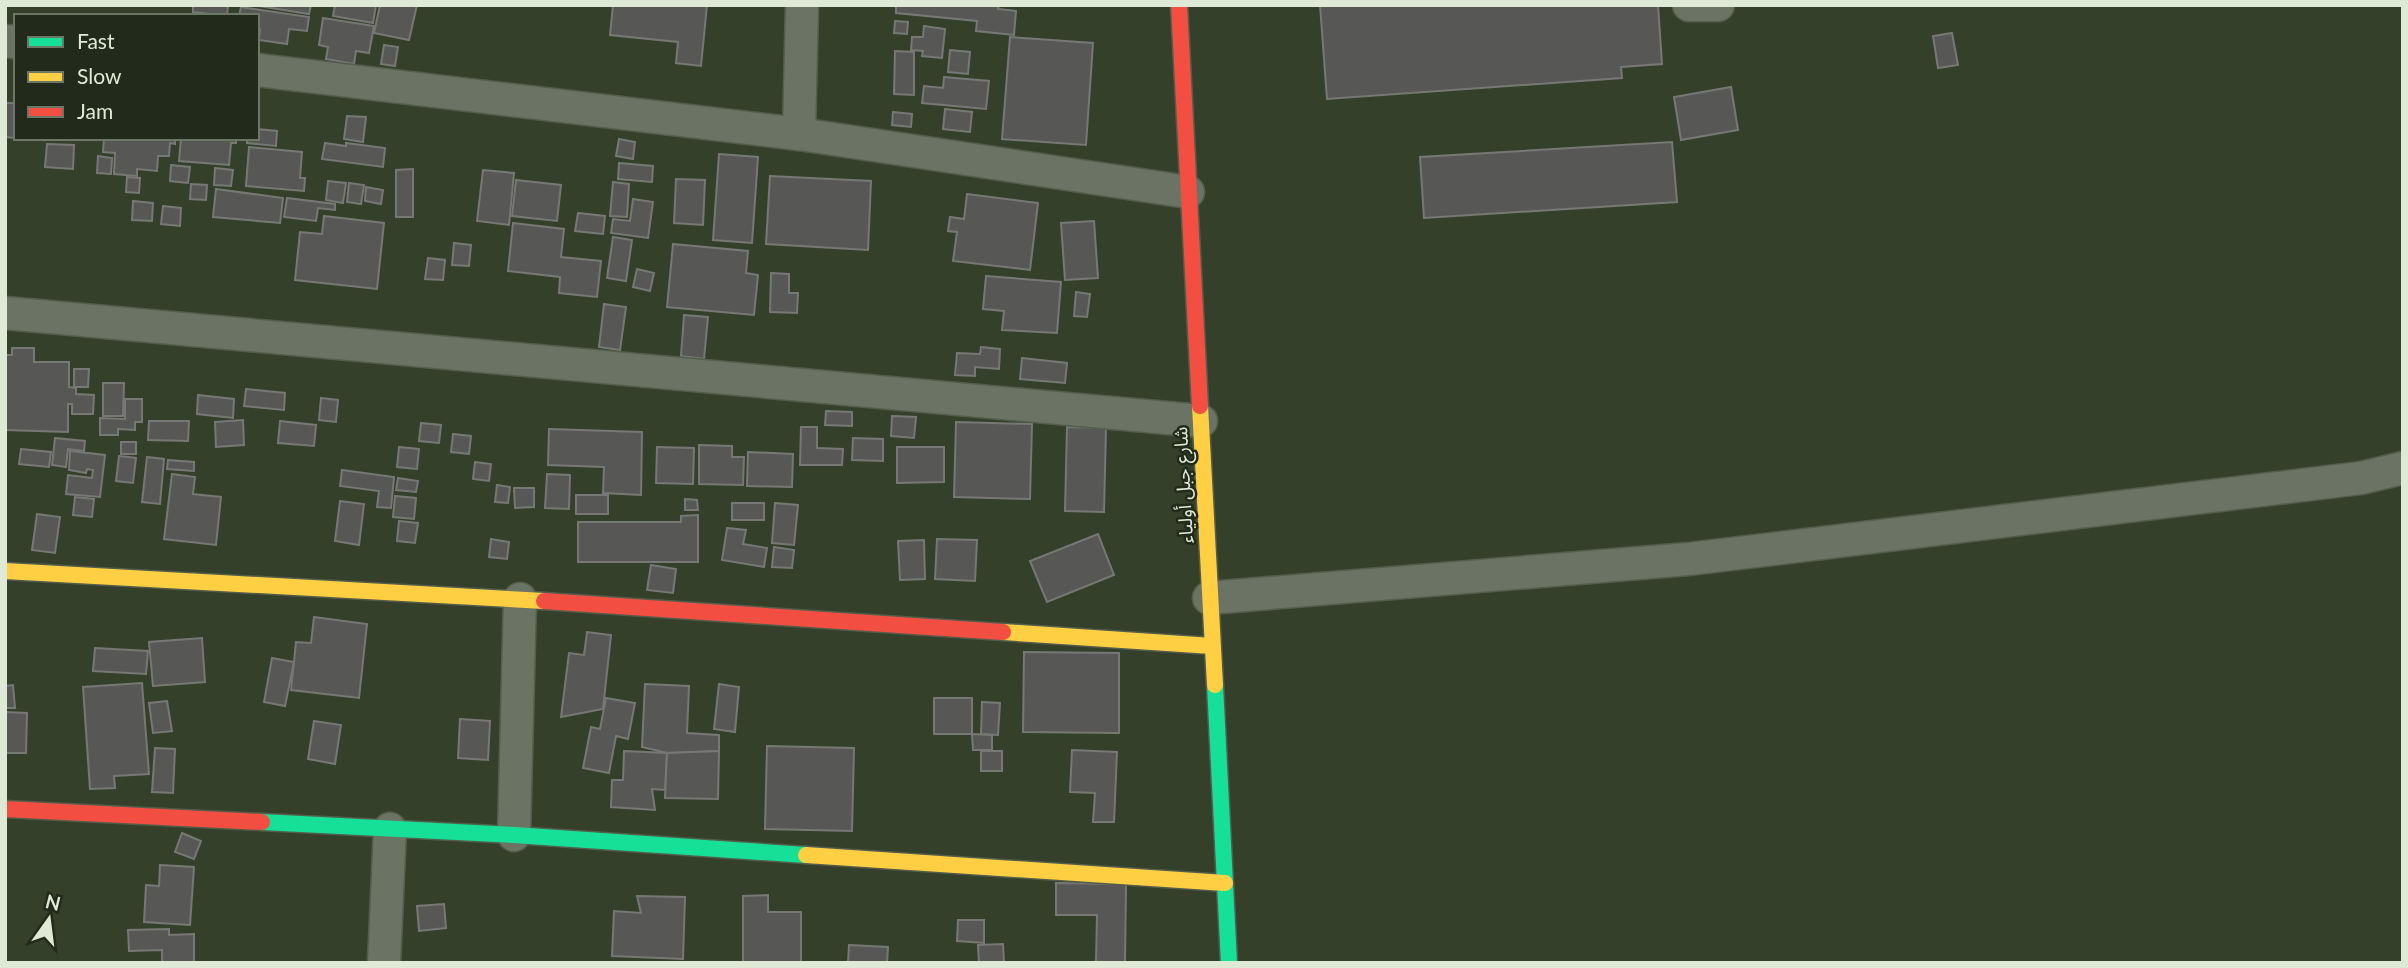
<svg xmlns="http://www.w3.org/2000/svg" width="2408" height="968" viewBox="0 0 2408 968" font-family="Lato,'Noto Sans Arabic',sans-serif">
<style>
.building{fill:#575855;stroke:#777875;stroke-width:2}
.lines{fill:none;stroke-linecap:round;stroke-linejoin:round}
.street-casing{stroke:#535d4b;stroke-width:35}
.fast-casing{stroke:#535d4b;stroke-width:19}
.slow-casing{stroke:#535d4b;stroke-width:19}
.jam-casing{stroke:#535d4b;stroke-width:19}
.street{stroke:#6b7365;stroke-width:32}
.fast{stroke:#16e098;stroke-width:16}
.slow{stroke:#ffcf43;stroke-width:16}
.jam{stroke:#f24e42;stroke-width:16}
.labels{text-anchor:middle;stroke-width:5;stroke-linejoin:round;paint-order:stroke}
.street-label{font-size:19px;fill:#deead5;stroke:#222b1b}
</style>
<rect width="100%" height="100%" fill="#35402b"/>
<!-- building -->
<g class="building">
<polygon points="193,5 228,5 227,16 193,12"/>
<polygon points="253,5 311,5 309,14"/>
<polygon points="335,5 376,5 373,23 333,16"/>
<polygon points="380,5 417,5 409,40 374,33"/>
<polygon points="613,5 707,5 701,66 676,63 678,42 610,35"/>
<polygon points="896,5 999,5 998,9 1016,11 1014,35 976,31 977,21 896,13"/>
<polygon points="1320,5 1658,5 1662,64 1621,67 1622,78 1327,99"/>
<polygon points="241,7 309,17 307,31 289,29 287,44 259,40 260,29 257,28 257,16 239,16"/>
<polygon points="323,18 374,26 369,53 356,51 354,64 326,59 328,47 319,45"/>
<polygon points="895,21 908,22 907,34 894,33"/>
<polygon points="924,26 945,29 942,58 922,56 923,51 911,50 912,37 923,37"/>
<polygon points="1952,33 1958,65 1938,68 1933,36"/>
<polygon points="1010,37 1093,43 1086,145 1002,139"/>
<polygon points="384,45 398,47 395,66 381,64"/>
<polygon points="950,50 970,52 968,74 948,72"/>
<polygon points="895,51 914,52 914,95 894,94"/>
<polygon points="944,77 989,81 986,109 922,103 924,86 943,88"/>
<polygon points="1731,87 1738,130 1681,140 1674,97"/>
<polygon points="5,103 16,103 16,138 5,137"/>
<polygon points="945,109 972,112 970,132 943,129"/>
<polygon points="893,112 912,114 911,127 892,125"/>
<polygon points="347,116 366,117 363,142 344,139"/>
<polygon points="257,129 277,131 276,146 247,143 247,138 257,138"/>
<polygon points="104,138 175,138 175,144 170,143 169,156 158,156 157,171 137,169 137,176 114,174 115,153 103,152"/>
<polygon points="181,138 236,138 236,143 231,143 229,165 179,161"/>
<polygon points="619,139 635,142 633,159 616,156"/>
<polygon points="1672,142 1677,202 1424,218 1420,157"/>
<polygon points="325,143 346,146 346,143 385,148 383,167 322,159"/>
<polygon points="47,144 74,145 73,169 45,167"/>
<polygon points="249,147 302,152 300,178 305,178 304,191 246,186"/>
<polygon points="719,154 758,157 752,243 713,240"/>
<polygon points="98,156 112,158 111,174 97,173"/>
<polygon points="619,163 653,166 652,182 618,179"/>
<polygon points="171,165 190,167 188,183 170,181"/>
<polygon points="215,168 233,170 231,186 214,185"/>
<polygon points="413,169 413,217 396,217 396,170"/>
<polygon points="483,170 514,173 509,225 477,221"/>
<polygon points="770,176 871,181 868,250 766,244"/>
<polygon points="127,177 140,178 139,193 126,192"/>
<polygon points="676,179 705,180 703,225 674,223"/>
<polygon points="516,180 561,185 557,221 512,216"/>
<polygon points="328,181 346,183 343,203 326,200"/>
<polygon points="613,182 629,184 627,217 610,216"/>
<polygon points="349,183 364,185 361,204 347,202"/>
<polygon points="191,184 207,185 206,200 190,199"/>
<polygon points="366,187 383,190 381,204 365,201"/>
<polygon points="216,189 283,198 280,223 213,217"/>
<polygon points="967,194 1038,203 1030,270 953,261 957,232 948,231 950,217 964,219"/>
<polygon points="287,198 335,204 335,210 318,208 316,221 284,217"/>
<polygon points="633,199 653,202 648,238 611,233 613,219 630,221"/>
<polygon points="133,201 153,203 152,221 132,220"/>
<polygon points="163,206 181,208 180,226 161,224"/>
<polygon points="578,213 605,216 603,234 575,231"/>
<polygon points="324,216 384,223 377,289 295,280 300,232 322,234"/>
<polygon points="1094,221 1098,278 1065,280 1061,223"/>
<polygon points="513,223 564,229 561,257 601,261 597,297 559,293 560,277 508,271"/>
<polygon points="613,237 632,240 626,281 607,278"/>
<polygon points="454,243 471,245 469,266 452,265"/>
<polygon points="673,244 748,251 746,273 758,275 754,315 667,307"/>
<polygon points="428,258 445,260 443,280 425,279"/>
<polygon points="637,269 654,273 650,291 633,287"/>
<polygon points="771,273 789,274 789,293 798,293 797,313 770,312"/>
<polygon points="986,276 1061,282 1057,333 1002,330 1004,311 983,309"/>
<polygon points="1076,292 1090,294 1087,317 1074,316"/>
<polygon points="604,304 626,307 620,350 599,347"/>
<polygon points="684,315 708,317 704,359 681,356"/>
<polygon points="981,347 1000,349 999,369 975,367 975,376 955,375 957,353 980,354"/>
<polygon points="12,348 34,348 34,362 69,362 69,387 76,388 76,394 94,395 93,414 72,414 72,404 68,404 68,432 5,430 5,355 12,355"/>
<polygon points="1022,358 1067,363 1065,383 1020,379"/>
<polygon points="74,369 89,369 88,387 74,387"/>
<polygon points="103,383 124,383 123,416 103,416"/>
<polygon points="246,389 285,393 284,410 244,406"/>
<polygon points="198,395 234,399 233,418 197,414"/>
<polygon points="321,398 338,400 336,422 319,420"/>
<polygon points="125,399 142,399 142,422 135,422 135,430 118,429 118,435 100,435 100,418 125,419"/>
<polygon points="826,411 852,412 852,426 825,425"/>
<polygon points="892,416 916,417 914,438 891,436"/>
<polygon points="243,420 244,445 216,447 215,422"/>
<polygon points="149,421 189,421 188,441 148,440"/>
<polygon points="280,421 316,425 314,446 278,443"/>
<polygon points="956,422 1032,424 1030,499 954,497"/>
<polygon points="421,423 441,425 439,443 419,441"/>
<polygon points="801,427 817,427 817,448 843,449 842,465 800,465"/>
<polygon points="1067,427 1106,428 1104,512 1065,511"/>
<polygon points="549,429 642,432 641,495 603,493 604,467 548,465"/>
<polygon points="453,434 471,436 469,454 451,452"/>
<polygon points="55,438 85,441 84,451 68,449 66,467 52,465"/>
<polygon points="853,438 883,439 883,461 852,460"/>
<rect x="121" y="442" width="15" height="12"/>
<polygon points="699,445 732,446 732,457 744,457 743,485 699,484"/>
<polygon points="399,447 419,449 417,469 397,467"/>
<polygon points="657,447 694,448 693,484 656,483"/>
<polygon points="897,447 944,447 944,482 897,483"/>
<polygon points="21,449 51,452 49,467 19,464"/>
<polygon points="70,451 105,455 100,497 66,494 68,475 92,478 93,470 87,469 86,473 69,470"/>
<polygon points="748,452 793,454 792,487 747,486"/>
<polygon points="119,456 136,458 133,483 116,481"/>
<polygon points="147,457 164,459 160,504 142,502"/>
<polygon points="168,460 194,462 194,471 167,469"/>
<polygon points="475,462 491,464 489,481 473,479"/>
<polygon points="342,470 394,477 391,508 377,507 379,491 340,486"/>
<polygon points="172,474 195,477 193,494 221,497 216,545 164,539"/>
<polygon points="547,474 570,475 569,509 545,508"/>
<polygon points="398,478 418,481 416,492 396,490"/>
<polygon points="497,485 510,487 508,503 495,502"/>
<polygon points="514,488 534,488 534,507 515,508"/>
<rect x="576" y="495" width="32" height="19"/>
<polygon points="395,496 416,498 414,519 393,517"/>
<polygon points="75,497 94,499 92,517 73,515"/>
<polygon points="685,499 697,500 698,510 685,510"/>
<polygon points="340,501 364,504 359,545 335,541"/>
<rect x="732" y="503" width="32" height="17"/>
<polygon points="775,503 798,505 794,545 772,543"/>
<polygon points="37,514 60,517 55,553 32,550"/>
<polygon points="698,515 698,562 578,562 578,522 681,522 681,516"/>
<polygon points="399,521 418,523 415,543 397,541"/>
<polygon points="727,528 746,530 743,544 767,548 764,567 722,560"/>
<polygon points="1098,534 1114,575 1047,602 1030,561"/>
<polygon points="491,539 509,542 507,559 489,557"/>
<polygon points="937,539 977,540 975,581 935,579"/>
<polygon points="924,540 925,579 900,580 898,541"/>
<polygon points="774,547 794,550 792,568 772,567"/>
<polygon points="651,565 676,569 673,593 647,590"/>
<polygon points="314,617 367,624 359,698 291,690 296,642 311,643"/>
<polygon points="587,632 611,635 603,709 561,717 569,653 584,655"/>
<polygon points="202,638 205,682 153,686 149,642"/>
<polygon points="95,648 148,651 146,674 93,671"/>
<polygon points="1024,652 1119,653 1119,733 1023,732"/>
<polygon points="272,658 294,662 285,706 264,702"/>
<polygon points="142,683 149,774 114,776 115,788 90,789 83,687"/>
<polygon points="645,684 689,686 687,733 719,735 719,751 667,753 642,747"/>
<polygon points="719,684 739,687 735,732 714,729"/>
<polygon points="13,685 15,708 5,708 5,686"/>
<polygon points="606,698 635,703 628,739 616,736 609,773 583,768 591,727 600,729"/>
<rect x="934" y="698" width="38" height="36"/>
<polygon points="167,701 172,731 153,733 149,703"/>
<polygon points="982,702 1000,703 998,735 981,734"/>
<polygon points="5,712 27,713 26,753 5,753"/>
<polygon points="460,719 490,721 488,760 458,758"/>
<polygon points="314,721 341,725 335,764 308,759"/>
<polygon points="972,734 992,735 992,750 973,750"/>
<polygon points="767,746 854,748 852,831 765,829"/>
<polygon points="155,748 175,749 173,793 152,792"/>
<polygon points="1072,750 1117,752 1114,822 1093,822 1095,793 1070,792"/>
<polygon points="624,751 667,753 665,790 652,789 655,810 611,807 612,780 623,780"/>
<polygon points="719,751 718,799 665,798 667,753"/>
<rect x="981" y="751" width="21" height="20"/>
<polygon points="182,833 201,841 194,859 175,852"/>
<polygon points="160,865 194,867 190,925 144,922 146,885 159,886"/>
<polygon points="1056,883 1126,884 1125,963 1096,963 1097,915 1056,915"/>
<polygon points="768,895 768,912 801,912 801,963 743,963 743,896"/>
<polygon points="637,896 685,897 683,959 612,956 614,911 641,913"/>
<polygon points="444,904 446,928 419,931 417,906"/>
<polygon points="958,920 984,920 984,943 957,941"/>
<polygon points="169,929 169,935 194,934 194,963 162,963 162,950 129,951 128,930"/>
<polygon points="1003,944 1004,963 979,963 978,945"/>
<polygon points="849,945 888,947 887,963 848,963"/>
</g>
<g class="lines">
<defs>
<g id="street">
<polyline points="1689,5 1718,5"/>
<polyline points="5,41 16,42"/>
<polyline points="257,70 799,134 1188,192"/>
<polyline points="799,134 802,5"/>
<polyline points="5,313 1201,421"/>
<polyline points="1209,598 1689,559 2361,478 2403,468"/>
<polyline points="514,835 520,599"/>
<polyline points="384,963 390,829"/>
</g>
<g id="fast">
<polyline points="1215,685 1229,963"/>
<polyline points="262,822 514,835 806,855"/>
</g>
<g id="slow">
<polyline points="1200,406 1215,685"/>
<polyline points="5,571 544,601"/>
<polyline points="1003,632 1212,646"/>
<polyline points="806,855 1225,883"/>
</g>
<g id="jam">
<polyline points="1179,5 1200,406"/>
<polyline points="544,601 1003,632"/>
<polyline points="5,809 262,822"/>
</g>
</defs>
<!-- street casing -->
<use href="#street" class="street-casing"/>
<!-- fast casing -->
<use href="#fast" class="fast-casing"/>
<!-- slow casing -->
<use href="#slow" class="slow-casing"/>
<!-- jam casing -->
<use href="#jam" class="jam-casing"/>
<!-- street -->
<use href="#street" class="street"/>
<!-- fast -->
<use href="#fast" class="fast"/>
<!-- slow -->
<use href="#slow" class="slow"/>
<!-- jam -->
<use href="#jam" class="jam"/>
</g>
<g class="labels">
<!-- street labels -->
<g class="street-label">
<text transform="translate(1183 485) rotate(-93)" y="7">شارع جبل أولياء</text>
</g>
</g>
<!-- border -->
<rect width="2408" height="968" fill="none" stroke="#deead5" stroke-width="14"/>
<!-- legend -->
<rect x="14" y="14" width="245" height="126" fill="#222b1b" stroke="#6d7765" stroke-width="2"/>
<rect x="28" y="37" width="35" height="10" fill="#16e098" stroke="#6d7765" stroke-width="2"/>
<text x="77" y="49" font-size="21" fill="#deead5">Fast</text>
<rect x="28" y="72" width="35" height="10" fill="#ffcf43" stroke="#6d7765" stroke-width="2"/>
<text x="77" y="84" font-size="21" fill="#deead5">Slow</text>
<rect x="28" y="107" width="35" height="10" fill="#f24e42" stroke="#6d7765" stroke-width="2"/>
<text x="77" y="119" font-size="21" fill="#deead5">Jam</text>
<!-- north arrow -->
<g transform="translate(49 919) rotate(14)" stroke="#222b1b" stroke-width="5" paint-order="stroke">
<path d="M0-5L12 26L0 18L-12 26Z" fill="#deead5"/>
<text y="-10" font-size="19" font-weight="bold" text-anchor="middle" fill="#deead5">N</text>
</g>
</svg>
